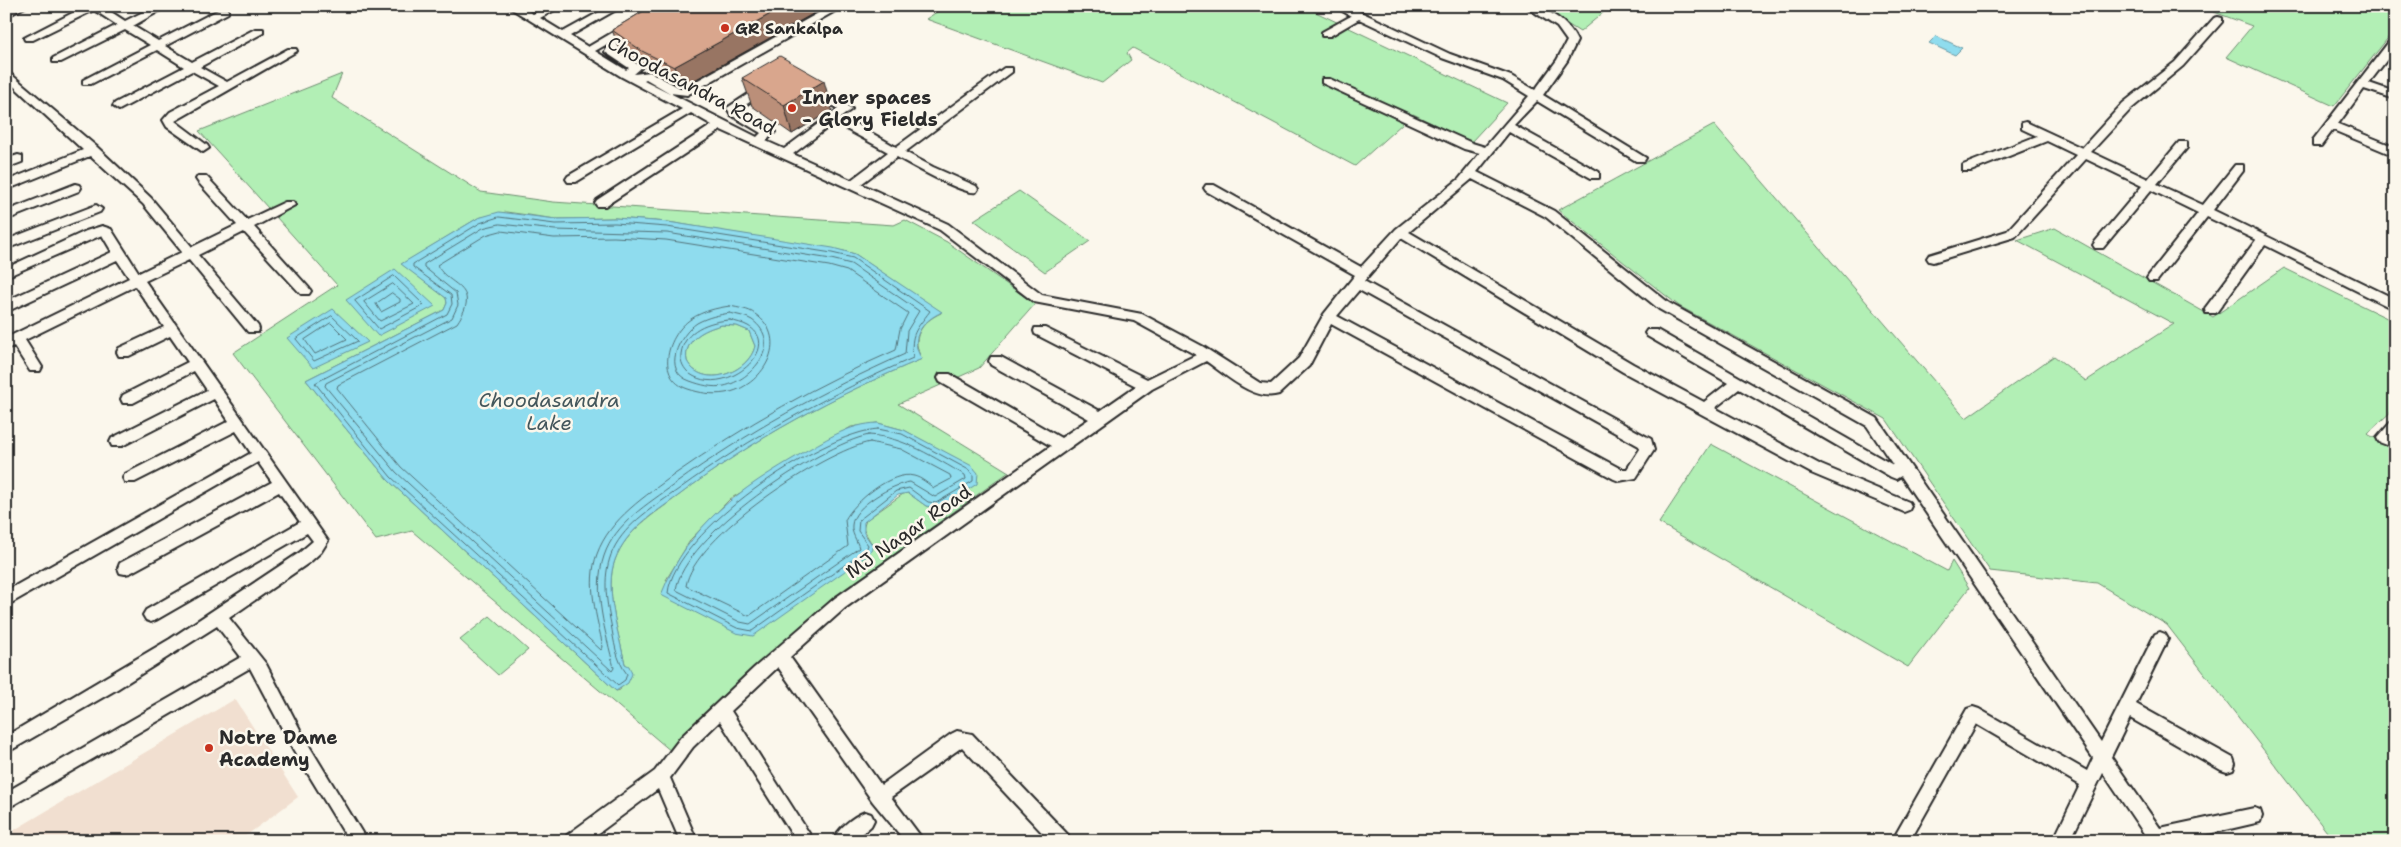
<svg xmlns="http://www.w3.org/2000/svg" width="2401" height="847" viewBox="0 0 2401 847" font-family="'Shantell Sans',sans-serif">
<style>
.built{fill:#f1dfd0}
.green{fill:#b2efb5;stroke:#6e8d70;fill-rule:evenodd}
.water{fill:#8fdcee;stroke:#6795a0;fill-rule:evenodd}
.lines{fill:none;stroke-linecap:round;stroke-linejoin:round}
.shore{stroke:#537279;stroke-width:1}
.minor-casing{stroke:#2b2b2b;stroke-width:4}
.minor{fill:#fbf7ec;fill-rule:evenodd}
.wall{fill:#bb8f79;stroke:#2b2b2b}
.shaded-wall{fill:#987463;stroke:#2b2b2b}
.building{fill:#d9a68d;stroke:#2b2b2b}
.poi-dot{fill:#c8321e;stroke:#fbf7ec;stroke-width:2}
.labels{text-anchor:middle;stroke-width:5;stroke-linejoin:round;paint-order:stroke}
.far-poi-label{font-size:16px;font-weight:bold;fill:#2b2b2b;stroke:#fbf7ec;text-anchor:start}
.street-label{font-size:19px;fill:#2b2b2b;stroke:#fbf7ec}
.poi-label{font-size:19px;font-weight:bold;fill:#2b2b2b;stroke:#fbf7ec;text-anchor:start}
.water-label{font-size:20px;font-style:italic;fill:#44575c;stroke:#fbf7ec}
</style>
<rect width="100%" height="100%" fill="#fbf7ec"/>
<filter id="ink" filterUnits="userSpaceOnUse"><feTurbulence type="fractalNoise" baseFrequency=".02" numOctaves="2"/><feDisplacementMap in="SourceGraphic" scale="10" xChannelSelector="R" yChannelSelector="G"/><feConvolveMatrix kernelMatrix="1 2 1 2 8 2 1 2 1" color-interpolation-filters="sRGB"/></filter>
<g filter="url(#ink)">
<!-- built -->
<polygon class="built" points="235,699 298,797 239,841 6,841 6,835"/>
<!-- green -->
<g class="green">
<polygon points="946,6 1303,6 1507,103 1471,142 1413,114 1355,166 1133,48 1127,53 1131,60 1102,83 926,19"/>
<polygon points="1538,6 1611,6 1580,32"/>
<polygon points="2198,6 2395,6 2395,29 2334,106 2226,57 2252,26"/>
<path d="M 342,74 L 332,98 L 481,192 L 553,202 L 894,225 L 905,220 L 947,242 L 1035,304 L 979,368 L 898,404 L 1009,472 L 881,564 L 761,663 L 672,752 L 412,531 L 376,540 L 233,353 L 337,285 L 199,131 ZM 506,212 L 556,219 L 615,218 L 668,222 L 844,251 L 855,254 L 941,313 C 921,322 910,339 922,359 C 835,395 753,439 678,496 C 653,515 626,530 615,560 C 604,589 619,634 625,664 L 629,667 L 620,690 L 616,691 L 388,480 L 306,380 L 444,310 L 447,303 L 446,298 L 402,264 L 478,218 ZM 878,423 L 904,430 L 975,469 L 935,508 L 926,506 L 908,493 L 903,494 L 866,520 L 863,529 L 873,546 L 666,580 L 691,539 L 730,499 L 851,427 Z"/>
<polygon points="1714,125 1966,418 2054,356 2086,381 2174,324 2017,240 2055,228 2213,317 2284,268 2395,322 2395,408 2367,434 2395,448 2395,841 2334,841 2167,625 2097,583 1990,571 1886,419 1679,306 1558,210"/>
<polygon points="1019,191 1090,241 1045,272 974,220"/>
<path d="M 722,325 L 737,326 L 749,331 L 755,346 C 749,373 702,390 687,361 C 683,340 704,329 722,325 Z"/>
<polygon points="1711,444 1947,571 1952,561 1969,588 1908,667 1659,523"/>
<polygon points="490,616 528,650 498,675 460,640"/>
</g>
<!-- water -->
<g class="water">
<polygon points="1936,36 1962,48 1955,55 1929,43"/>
<path d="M 499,212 L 556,219 L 615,218 L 668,222 L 833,248 L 855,254 L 942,312 C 922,321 908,339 922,359 C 835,395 753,439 678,496 C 653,514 626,530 615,560 C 604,589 619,634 625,664 L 629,666 L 632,674 L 628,683 L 616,691 L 388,480 L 306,380 L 444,310 L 447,303 L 446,298 L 401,264 L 478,218 ZM 722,325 L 737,326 L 749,331 L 755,346 C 749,373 702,390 687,361 C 683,340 704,329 722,325 Z"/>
<polygon points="395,269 435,306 378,336 346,300"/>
<polygon points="333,309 368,342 313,368 287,338"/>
<path d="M 878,423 L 904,430 L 972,466 L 978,473 L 977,484 L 938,508 L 926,506 L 908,493 L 898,495 L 864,522 L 864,533 L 873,546 L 869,554 L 753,636 L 736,633 L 661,595 C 690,522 739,490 804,452 C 829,438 849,424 878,423 Z"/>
</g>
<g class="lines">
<!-- shore -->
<g class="shore">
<path d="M 499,217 L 555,224 L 615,223 L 667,227 L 832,253 L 853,258 L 930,311 C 916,330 910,333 913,358 C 830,394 752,436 679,489 C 655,506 626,523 613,550 C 602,574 606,600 611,624 C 614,641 616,660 627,674 L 625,680 L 618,685 L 391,477 L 315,383 L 447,314 L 452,304 L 451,295 L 413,267 L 413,264 L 480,223 Z"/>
<path d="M 500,224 L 555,230 L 667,233 L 831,259 L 851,264 L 919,311 L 907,331 L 905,354 C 824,390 747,432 675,484 C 648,504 615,523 604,556 C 592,591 606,633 614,668 L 612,671 L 396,472 L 325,386 L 326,383 L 452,318 L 458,305 L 456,293 L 424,267 L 424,264 L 483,228 Z"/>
<path d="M 501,231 L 554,238 L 614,237 L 666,240 L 829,266 L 847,271 L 908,313 L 900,329 L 896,350 C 818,384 745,425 675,474 C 646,496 610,518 597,554 C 586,584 597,617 603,647 L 601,650 L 401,467 L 337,388 L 338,385 L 457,323 C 483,285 448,287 437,265 L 486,235 Z"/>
<polygon points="394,276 424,305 379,329 355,301"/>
<polygon points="393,284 414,304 380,321 364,302"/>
<polygon points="392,293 400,299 400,302 381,312 376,304"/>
<path d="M 730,306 C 738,308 749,309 755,314 C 792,339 762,388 725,393 C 712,395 700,393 688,389 C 654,378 668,334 691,319 C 703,311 716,308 730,306 Z"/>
<path d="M 730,313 C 737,315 746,316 752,320 C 784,343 752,380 724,386 C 712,388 701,385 690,381 C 661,371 679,335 697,323 C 708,317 718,315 730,313 Z"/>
<polygon points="332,316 358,341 314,361 296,339"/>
<path d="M 730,320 C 736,322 743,323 748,326 C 785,347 725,399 690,374 C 684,369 680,362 681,354 C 684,330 709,321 730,320 Z"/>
<polygon points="331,323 347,339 315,354 305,340"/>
<path d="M 878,429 L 902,434 L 969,470 L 973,475 L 973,481 L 936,503 L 928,502 L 909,488 L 896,491 L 859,520 L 858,531 L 868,545 L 866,550 L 752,631 L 737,628 L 668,593 C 674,532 821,433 878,429 Z"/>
<path d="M 869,435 C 905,437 934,458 965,475 L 966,479 L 935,497 L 910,482 C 893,484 853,506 852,525 C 851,533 857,540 859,548 L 750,624 L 740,622 L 676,590 C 683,536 819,445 869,435 Z"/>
<path d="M 870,442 L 901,449 L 950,475 L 951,479 L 934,488 C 928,484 922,478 914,476 C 892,470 854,502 845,520 L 848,546 L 749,616 L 686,586 C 693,537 824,451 870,442 Z"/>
</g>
<defs>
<g id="minor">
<polygon points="13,6 27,6 6,17 6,10"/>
<polygon points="86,6 102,6 125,21 155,6 168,6 133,26 158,41 220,9 228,9 228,13 165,46 192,62 255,29 263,29 263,33 200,67 227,82 288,49 296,49 297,51 175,121 207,145 209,148 203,152 167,127 163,120 170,112 219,86 192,71 119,110 113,106 115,103 184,67 157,50 91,84 83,84 83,80 150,45 125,30 61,62 53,62 53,58 117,25 94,10 33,40 25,40 24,38"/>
<path d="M 507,6 L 520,6 L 533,14 L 548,6 L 562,6 L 540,18 L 563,32 L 610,6 L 623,6 L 570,36 L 588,47 L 627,24 L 635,24 L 635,28 L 595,51 L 626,70 L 629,68 L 605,52 C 609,43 626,32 637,34 L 637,38 L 616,51 L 640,66 L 641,68 L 634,74 L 650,72 L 682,89 L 831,6 L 844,6 L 687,95 L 670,93 L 646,79 L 644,80 L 757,137 L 761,133 L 731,115 L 727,108 L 759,87 L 767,87 L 767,91 L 739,109 L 773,129 L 775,132 L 766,141 L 784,149 L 838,109 L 807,90 L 813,87 L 817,88 L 852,109 L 793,154 L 851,180 L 888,152 L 846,129 L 846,123 L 854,123 L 896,147 L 1004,68 L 1012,68 L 1012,72 L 905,152 L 933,167 L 976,186 L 978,189 L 976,192 C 964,195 911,165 897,157 L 861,184 L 948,224 L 1042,295 L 1142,314 L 1202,346 L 1260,383 L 1271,384 L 1299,358 L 1324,314 L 1355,275 L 1206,191 L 1204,188 L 1206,185 L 1214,185 L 1361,267 L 1396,229 L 1459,179 L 1480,153 L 1464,149 L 1322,83 L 1322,79 L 1330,79 L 1472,143 L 1485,147 L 1529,96 L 1503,80 L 1442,58 L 1359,19 L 1330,36 L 1322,36 L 1322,32 L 1351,16 L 1334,6 L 1348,6 L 1450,54 L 1511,76 L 1535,90 L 1557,60 L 1567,41 L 1557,27 L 1525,6 C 1546,6 1569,22 1577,41 L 1567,61 L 1543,95 L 1646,158 L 1644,161 L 1636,161 L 1537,101 L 1514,125 L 1599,172 L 1599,178 L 1591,178 L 1509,132 L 1477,172 L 1554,211 L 1669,303 L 1877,418 L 2101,742 L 2155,634 L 2160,632 L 2165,634 L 2168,639 L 2136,704 L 2233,758 L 2235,764 L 2233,770 L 2227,772 L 2221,770 L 2130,718 L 2111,757 L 2160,828 L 2254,808 L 2260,810 L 2262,816 L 2260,822 L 2178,841 L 2149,841 L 2103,773 L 2070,841 L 2053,841 L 2080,785 L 1976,724 L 1910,841 L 1892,841 L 1967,709 L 1973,707 L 1979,709 L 2087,771 L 2093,758 L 1901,476 L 1896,479 L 1891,477 L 1739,389 L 1715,408 L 1821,465 L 1909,502 L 1911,506 L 1909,510 L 1904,512 L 1811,473 L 1623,372 L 1401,238 L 1364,281 L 1651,439 L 1654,450 L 1636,478 L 1619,481 L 1614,479 L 1331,324 L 1309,366 L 1279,394 C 1254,402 1225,374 1206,361 L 1152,389 L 845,608 L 790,657 L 881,785 L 951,734 L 957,731 L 972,734 L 1068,835 L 1070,841 L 1050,841 L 962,747 L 891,797 L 924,841 L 905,841 L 873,802 L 778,667 L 731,711 L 814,841 L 796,841 L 720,721 L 693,747 L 670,778 L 697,841 L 680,841 L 658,789 L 588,841 L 565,841 L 567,835 L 655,771 L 681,737 L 754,668 L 835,598 L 1051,446 L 940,382 L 938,378 L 940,374 L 950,374 L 1061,438 L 1089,419 L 991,365 L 989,361 L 991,357 L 1001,357 L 1100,411 L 1136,386 L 1035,334 L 1034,331 L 1035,328 L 1045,328 L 1147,379 L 1196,355 L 1134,321 L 1034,302 L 940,230 L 721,130 L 605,206 L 597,206 L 595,203 L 597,200 L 712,125 L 691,113 L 576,182 L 568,182 L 566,179 L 568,176 L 682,109 L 622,77 ZM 1472,179 L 1546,217 L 1659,309 L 1867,426 L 1893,465 L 1657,330 L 1647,330 L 1645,333 L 1647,336 L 1728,383 L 1704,402 L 1633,364 L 1409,232 ZM 1359,290 L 1639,446 L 1640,449 L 1627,469 L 1621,469 L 1337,316 Z"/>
<polygon points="2218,17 2222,18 2222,22 2183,66 2131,109 2091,152 2148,179 2179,142 2187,142 2187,148 2157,184 2203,205 2235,165 2243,165 2243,171 2213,210 2395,299 2395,310 2265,245 2216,313 2206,313 2205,310 2206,307 2256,240 2207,217 2157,281 2149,281 2147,278 2149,275 2198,213 2151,190 2103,248 2095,248 2093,245 2095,242 2142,186 2086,159 2015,237 1933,262 1929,261 1927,258 1929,255 2007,231 2076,155 2047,141 1971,171 1963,171 1963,165 2037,136 2022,129 2022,123 2026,122 2082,148 2123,103 2175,62 2214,18"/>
<polygon points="2395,38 2395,49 2369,83 2395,92 2395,99 2364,89 2338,124 2395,147 2395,156 2333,130 2321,146 2313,146 2313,140 2391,39"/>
<polygon points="6,70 97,147 151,198 192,247 237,225 198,182 196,179 198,176 206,176 247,220 285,202 293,202 295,205 254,227 309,288 311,291 309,294 301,294 244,232 198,255 258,326 259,329 258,332 248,332 189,260 145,281 328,541 321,552 310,562 229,618 266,664 305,739 367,841 349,841 293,749 250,668 6,809 6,792 241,657 217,626 114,691 6,753 6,736 170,639 299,553 313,541 307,533 156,620 151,622 146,620 143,615 146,610 300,522 279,492 130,573 125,574 120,573 118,568 120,563 272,482 258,462 6,606 6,591 251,453 236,431 135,482 125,482 123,478 125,474 229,421 214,399 122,446 112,446 110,442 112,438 207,390 194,371 133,403 123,403 121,399 123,395 188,362 170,336 129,356 119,356 117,352 119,348 164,327 135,286 25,340 42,367 40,371 30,371 14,346 6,349 6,338 129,278 117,260 6,312 6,301 112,252 102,235 6,277 6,268 86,231 102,226 111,229 139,273 182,252 143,204 90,156 6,190 6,181 83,150 6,79"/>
<polygon points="18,155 22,156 22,162 6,168 6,159"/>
<polygon points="75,184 79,185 81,188 79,191 6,220 6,211"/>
<polygon points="96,205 102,209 100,212 6,249 6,240"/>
<polygon points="2395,422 2395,448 2379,442 2377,438 2390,423"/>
<path d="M 865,812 L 871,814 L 874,820 L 871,826 L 854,841 L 833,841 C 837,829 854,816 865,812 Z"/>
</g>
</defs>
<!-- minor casing -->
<use href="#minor" class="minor-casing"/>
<!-- minor -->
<use href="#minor" class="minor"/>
</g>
<!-- wall -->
<g class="wall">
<polygon points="652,6 827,6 682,87 650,71 620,50 612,30"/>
<polygon points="742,78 832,110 792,134 752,106"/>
</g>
<!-- shaded-wall -->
<g class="shaded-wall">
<polygon points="785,6 827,6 682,87 674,67"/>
<polygon points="824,81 832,110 792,134 784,105"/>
</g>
<!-- building -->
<g class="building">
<polygon points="652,6 785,6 674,67 642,51 612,30"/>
<polygon points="780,56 824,81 784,105 742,78"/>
</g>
</g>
<!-- markers -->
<g class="poi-dot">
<circle cx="725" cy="28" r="5"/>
<circle cx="792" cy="108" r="5"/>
<circle cx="209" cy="748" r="5"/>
</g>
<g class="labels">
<!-- far-poi labels -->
<g class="far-poi-label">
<text x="735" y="34">GR Sankalpa</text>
</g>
<!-- street labels -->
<g class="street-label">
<text transform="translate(692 85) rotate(28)" y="7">Choodasandra Road</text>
<text transform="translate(908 531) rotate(-35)" y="7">MJ Nagar Road</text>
</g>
<!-- poi labels -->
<g class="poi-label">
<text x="802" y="104">Inner spaces<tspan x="802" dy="22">- Glory Fields</tspan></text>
<text x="219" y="744">Notre Dame<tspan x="219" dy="22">Academy</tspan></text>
</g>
<!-- water labels -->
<g class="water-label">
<text x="549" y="407">Choodasandra<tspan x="549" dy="23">Lake</tspan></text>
</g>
</g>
<!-- margin -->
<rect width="2401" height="847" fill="none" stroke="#fbf7ec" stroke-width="25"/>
<rect x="12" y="12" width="2376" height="822" fill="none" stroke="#2b2b2b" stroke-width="2" filter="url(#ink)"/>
</svg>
